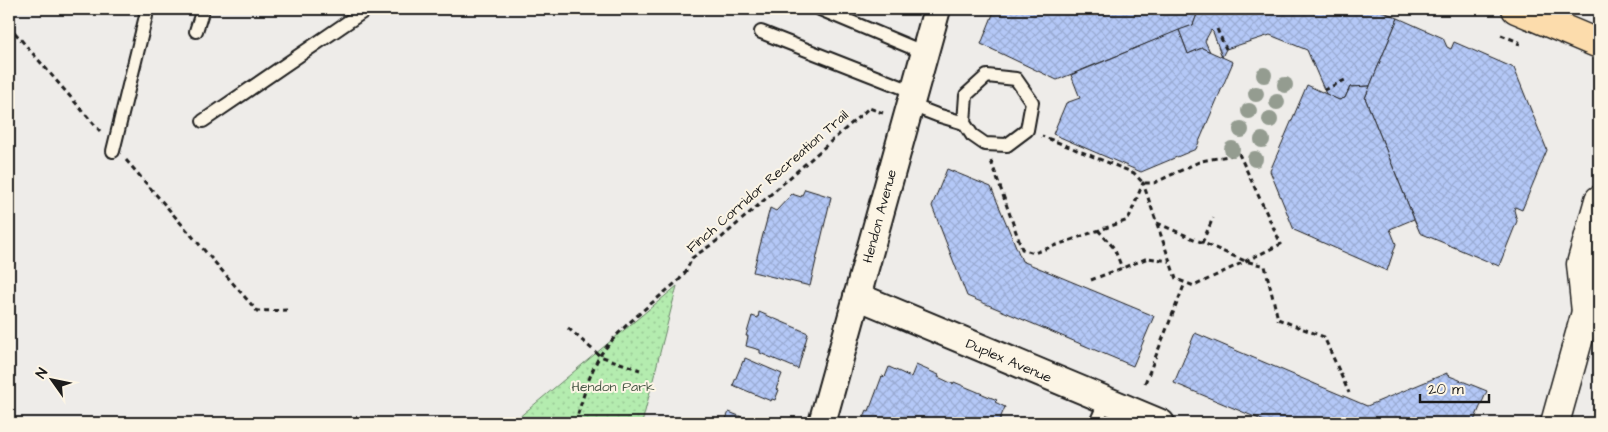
<svg xmlns="http://www.w3.org/2000/svg" width="1608" height="432" viewBox="0 0 1608 432" font-family="'Architects Daughter',sans-serif">
<style>
.green{fill:url(#green-dots);stroke:#688466}
.building{fill:url(#building-cross-hatch);stroke:#1c1c1c}
.lines{fill:none;stroke-linecap:round;stroke-linejoin:round}
.lane-casing{stroke:#1c1c1c;stroke-width:16}
.street-casing{stroke:#1c1c1c;stroke-width:30}
.secondary-casing{stroke:#1c1c1c;stroke-width:31}
.primary-casing{stroke:#1c1c1c;stroke-width:31}
.path{stroke:#1c1c1c;stroke-width:3;stroke-dasharray:5 4;stroke-linecap:butt}
.lane{stroke:#fcf5e5;stroke-width:12}
.street{stroke:#fcf5e5;stroke-width:26}
.secondary{stroke:#fcf5e5;stroke-width:28}
.primary{stroke:#fcdcac;stroke-width:28}
.tree{fill:#949c90}
.labels{text-anchor:middle;stroke-width:4;stroke-linejoin:round;paint-order:stroke}
.street-label{font-size:14px;fill:#1c1c1c;stroke:#fcf5e5}
.park-label{font-size:14px;fill:#4a5a48;stroke:#fcf5e5}
</style>
<defs>
<pattern id="green-dots" width="8" height="8" patternUnits="userSpaceOnUse" patternTransform="scale(1.25)"><rect width="8" height="8" fill="#b4ecaf"/><path d="M2 2h.1M6 6h.1" fill="none" stroke="#9aca96" stroke-width="1.8" stroke-linecap="round"/></pattern>
<pattern id="building-cross-hatch" width="8" height="8" patternUnits="userSpaceOnUse" patternTransform="scale(1.25)"><rect width="8" height="8" fill="#b4c8f7"/><path d="M0 0l8 8M0 8l8-8" fill="none" stroke="#9aabd3"/></pattern>
</defs>
<rect width="100%" height="100%" fill="#eeece9"/>
<filter id="ink" filterUnits="userSpaceOnUse"><feTurbulence type="fractalNoise" baseFrequency=".02" numOctaves="2"/><feDisplacementMap in="SourceGraphic" scale="10" xChannelSelector="R" yChannelSelector="G"/><feConvolveMatrix kernelMatrix="1 2 1 2 8 2 1 2 1" color-interpolation-filters="sRGB"/></filter>
<g filter="url(#ink)">
<!-- green -->
<polygon class="green" points="677,286 642,423 512,423"/>
<!-- building -->
<g class="building">
<polygon points="995,9 1199,9 1193,25 1057,80 981,44"/>
<polygon points="1199,9 1377,9 1398,18 1370,86 1350,87 1345,98 1339,100 1326,94 1307,50 1270,35 1226,49 1222,57 1213,32 1211,30 1205,41 1210,52 1202,48 1188,54 1179,30 1193,25"/>
<polygon points="1398,18 1443,38 1447,47 1451,49 1454,42 1514,68 1547,150 1522,210 1515,207 1514,210 1517,221 1499,266 1420,233 1414,219 1365,98"/>
<polygon points="1179,30 1188,54 1202,48 1233,62 1196,149 1141,172 1053,134 1066,103 1080,98 1071,75"/>
<polygon points="1307,85 1339,100 1345,98 1350,87 1370,86 1365,98 1414,219 1390,229 1396,244 1387,271 1294,230 1270,171"/>
<polygon points="947,169 991,187 1022,261 1154,316 1133,366 967,296 932,206"/>
<polygon points="805,189 831,197 810,286 753,272 770,208 776,211 792,194 801,197"/>
<polygon points="759,312 808,333 798,369 760,353 760,350 746,346 748,336 746,336 752,316 758,318"/>
<polygon points="1195,333 1367,406 1447,373 1447,375 1487,391 1473,423 1269,423 1174,383"/>
<polygon points="745,358 782,374 776,389 779,390 775,400 772,399 771,401 733,385 743,361 744,362"/>
<polygon points="916,365 939,375 938,377 953,384 954,382 997,400 995,402 1005,407 999,421 1005,423 861,423 867,410 869,411 882,376 885,377 889,367 911,377"/>
<polygon points="729,412 757,423 724,423"/>
</g>
<g class="lines">
<defs>
<g id="lane">
<polyline points="820,9 925,53"/>
<polyline points="196,31 203,9"/>
<polyline points="761,32 914,92"/>
<polyline points="911,105 937,115 964,123 972,135 985,144 1007,145 1027,130 1032,102 1016,79 987,76 966,95 964,123"/>
<polyline points="203,121 367,9"/>
<polyline points="113,151 146,16 145,9"/>
<polyline points="1096,423 1106,400"/>
</g>
<g id="street">
<polyline points="857,296 1161,423"/>
<polyline points="822,423 937,9"/>
</g>
<g id="secondary">
<polyline points="1586,312 1581,264 1599,200"/>
<polyline points="1555,423 1586,312 1599,293"/>
</g>
<polyline id="primary" points="1516,9 1599,44"/>
</defs>
<!-- lane casing -->
<use href="#lane" class="lane-casing"/>
<!-- street casing -->
<use href="#street" class="street-casing"/>
<!-- secondary casing -->
<use href="#secondary" class="secondary-casing"/>
<!-- primary casing -->
<use href="#primary" class="primary-casing"/>
<!-- path -->
<g class="path">
<polyline points="9,26 100,131"/>
<polyline points="1217,29 1226,49"/>
<polyline points="1501,35 1519,42 1518,45"/>
<polyline points="1324,90 1345,80"/>
<polyline points="126,160 257,311 291,310"/>
<polyline points="991,161 1022,249 1034,253 1128,220 1143,183 1176,279 1194,286 1281,244 1239,154 1201,161 1154,183 1143,183 1134,173 1042,136"/>
<polyline points="1157,223 1245,261 1265,266 1278,319 1324,337 1349,393"/>
<polyline points="1098,230 1114,248 1122,268"/>
<polyline points="1202,243 1213,218"/>
<polyline points="1091,280 1148,258 1170,261"/>
<polyline points="568,328 600,356 640,370"/>
<polyline points="1145,383 1185,283"/>
<path d="M 575,423 C 582,402 589,373 601,354 C 622,325 653,303 680,279 L 686,271 L 692,258 L 721,238 L 869,108 L 883,113"/>
</g>
<!-- lane -->
<use href="#lane" class="lane"/>
<!-- street -->
<use href="#street" class="street"/>
<!-- secondary -->
<use href="#secondary" class="secondary"/>
<!-- primary -->
<use href="#primary" class="primary"/>
</g>
<!-- trees -->
<g class="tree">
<circle cx="1264" cy="75" r="8"/>
<circle cx="1285" cy="85" r="8"/>
<circle cx="1256" cy="94" r="8"/>
<circle cx="1277" cy="102" r="8"/>
<circle cx="1249" cy="111" r="8"/>
<circle cx="1270" cy="120" r="8"/>
<circle cx="1241" cy="130" r="8"/>
<circle cx="1262" cy="140" r="8"/>
<circle cx="1232" cy="149" r="8"/>
<circle cx="1255" cy="159" r="8"/>
</g>
</g>
<g class="labels">
<!-- street labels -->
<g class="street-label">
<text transform="translate(767 181) rotate(-41)" y="5">Finch Corridor Recreation Trail</text>
<text transform="translate(879 216) rotate(-75)" y="5">Hendon Avenue</text>
<text transform="translate(1009 360) rotate(23)" y="5">Duplex Avenue</text>
</g>
<!-- park labels -->
<g class="park-label">
<text x="613" y="391">Hendon Park</text>
</g>
</g>
<!-- margin -->
<rect width="1608" height="432" fill="none" stroke="#fcf5e5" stroke-width="30"/>
<rect x="15" y="15" width="1578" height="402" fill="none" stroke="#1c1c1c" stroke-width="2" filter="url(#ink)"/>
<!-- north arrow -->
<g transform="translate(52 380) rotate(303)" stroke="#fcf5e5" stroke-width="4" paint-order="stroke">
<path d="M0-4L9 19L0 12L-9 19Z" fill="#1c1c1c"/>
<text y="-8" font-size="14" font-weight="bold" text-anchor="middle" fill="#1c1c1c">N</text>
</g>
<!-- scale -->
<path d="M1420 394v8h69v-8" fill="none" stroke="#1c1c1c" stroke-width="2.5"/>
<text x="1428" y="394" font-size="15" fill="#1c1c1c" stroke="#fcf5e5" stroke-width="4" paint-order="stroke">20 m</text>
</svg>
